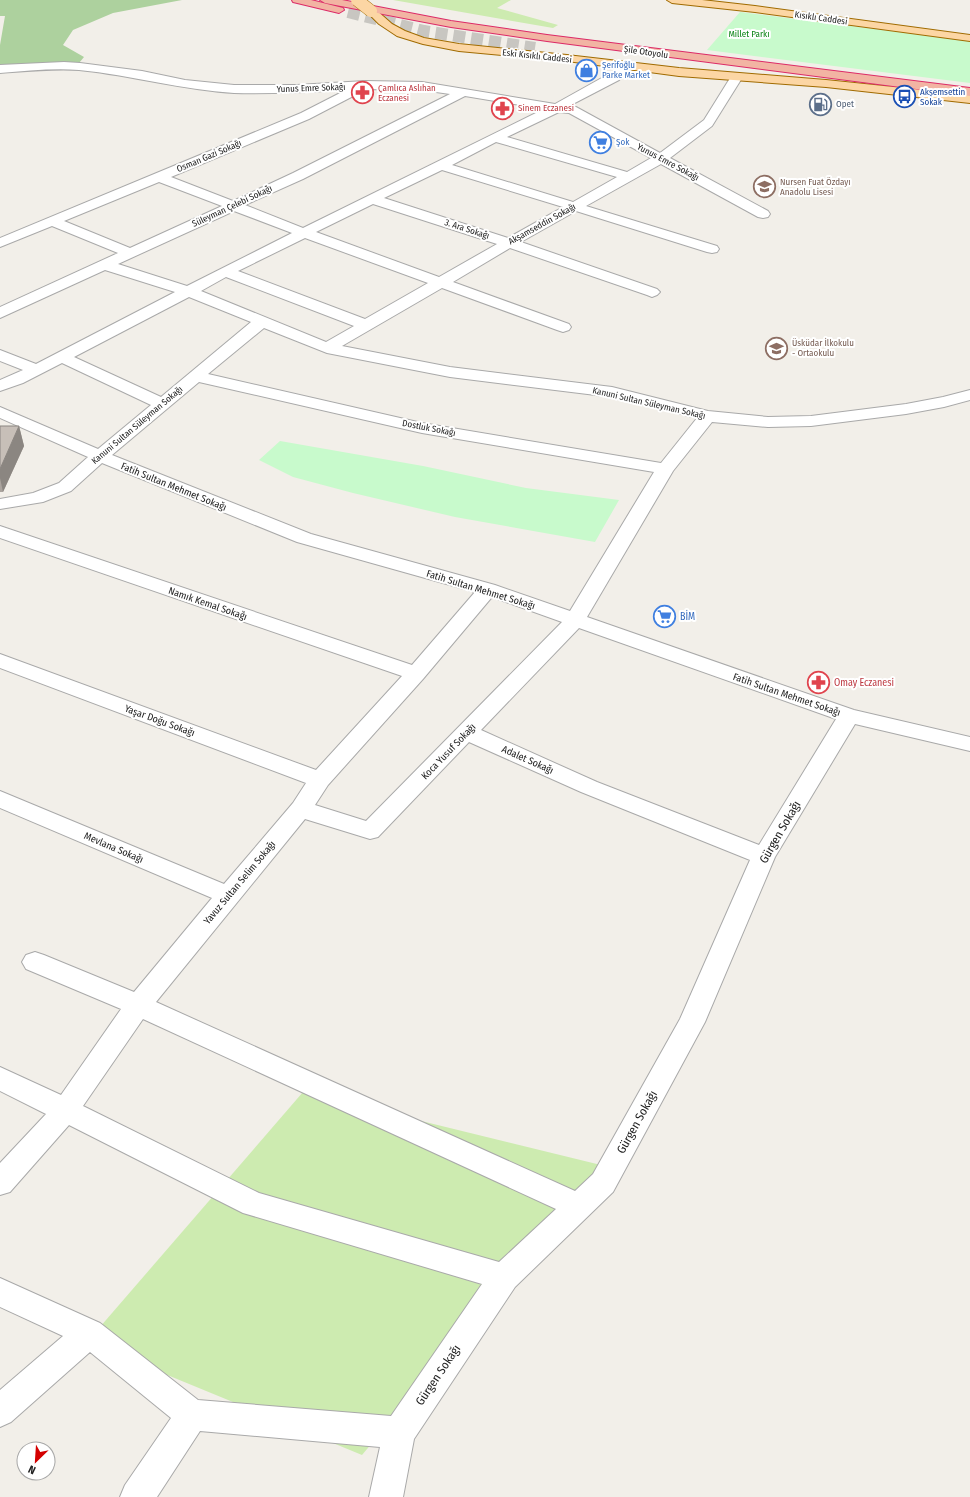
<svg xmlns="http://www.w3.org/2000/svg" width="970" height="1497" viewBox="0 0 970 1497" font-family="'Fira Sans Condensed',sans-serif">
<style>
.grass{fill:#cdebb0}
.forest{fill:#add19e}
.park{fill:#c8facc}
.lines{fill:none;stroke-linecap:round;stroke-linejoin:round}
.trunk-tunnel{stroke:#c8c6c1;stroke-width:12;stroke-dasharray:12 6;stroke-linecap:butt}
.minor-casing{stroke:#a9a9a9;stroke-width:2}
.primary-casing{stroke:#a06b00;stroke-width:2}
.trunk-casing{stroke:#dc2a67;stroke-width:2}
.minor{fill:#fff;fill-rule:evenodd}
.primary{fill:#fcd6a4;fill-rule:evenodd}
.trunk{fill:#f2b4a3;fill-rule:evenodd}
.primary-bridge-casing{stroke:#a06b00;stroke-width:13;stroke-linecap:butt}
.primary-bridge{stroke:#fcd6a4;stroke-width:12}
.wall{fill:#aba49e}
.shaded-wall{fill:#8b8681}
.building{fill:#c7bfb8;stroke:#8b8681}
.labels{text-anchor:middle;stroke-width:4;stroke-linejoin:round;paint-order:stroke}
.far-street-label{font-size:9px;fill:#222;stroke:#fff}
.far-park-label{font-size:9px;fill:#0c8416;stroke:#fff}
.far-shop-label{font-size:9px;fill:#366cbe;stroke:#fff;text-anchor:start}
.far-health-label{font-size:9px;fill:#be3a42;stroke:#fff;text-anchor:start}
.far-transit-label{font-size:9px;fill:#164399;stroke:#fff;text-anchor:start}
.far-service-label{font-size:9px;fill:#4e5e75;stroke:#fff;text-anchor:start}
.far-education-label{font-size:9px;fill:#785e54;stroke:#fff;text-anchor:start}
.street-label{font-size:10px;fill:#222;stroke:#fff}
.shop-label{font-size:10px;fill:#366cbe;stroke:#fff;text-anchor:start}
.health-label{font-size:10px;fill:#be3a42;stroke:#fff;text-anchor:start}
.near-street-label{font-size:12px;fill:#222;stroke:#fff}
</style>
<rect width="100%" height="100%" fill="#f2efe9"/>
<!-- grass -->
<g class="grass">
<polygon points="393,0 511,0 497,8 558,25 553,28"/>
<polygon points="303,1092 605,1166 362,1455 87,1342"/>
</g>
<!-- forest -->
<polygon class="forest" points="0,0 182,0 113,13 73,30 63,45 84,57 79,63 0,65 0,45 5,16 0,16"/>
<!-- park -->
<g class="park">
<polygon points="740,12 970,41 970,83 707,50"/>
<polygon points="280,441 423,466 526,488 619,500 595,542 455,517 353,493 293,477 259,460"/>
</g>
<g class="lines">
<!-- trunk-tunnel -->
<polyline class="trunk-tunnel" points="348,12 424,31 535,48"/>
<defs>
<path id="minor" d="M 604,60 L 624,65 L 629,71 L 619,80 L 569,106 L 576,107 L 660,153 L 704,120 L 732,75 L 740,75 L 742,78 L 712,126 L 670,158 L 768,211 L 770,214 L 768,217 L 763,218 L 758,217 L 661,164 L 586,206 L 717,246 L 719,249 L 717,252 L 712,253 L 707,252 L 576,211 L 521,242 L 657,289 L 660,292 L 657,295 L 652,297 L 647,295 L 510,248 L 453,282 L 569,324 L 571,327 L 569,330 L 563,332 L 557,330 L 442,288 L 342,346 L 450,367 L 612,387 L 708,411 L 768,417 L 811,416 L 906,404 L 943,397 L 970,390 L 970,400 L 944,407 L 906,414 L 811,426 L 768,427 L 712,422 L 673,471 L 587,617 L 854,710 L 970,737 L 970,751 L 855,724 L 775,857 L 705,1022 L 613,1192 L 515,1287 L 414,1439 L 403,1497 L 369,1497 L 380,1447 L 200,1431 L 157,1497 L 120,1497 L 125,1485 L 171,1418 L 90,1352 L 11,1422 L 0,1427 L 0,1390 L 63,1336 L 0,1307 L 0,1278 L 100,1323 L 198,1400 L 391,1416 L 482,1284 L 243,1213 L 69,1125 L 10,1192 L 0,1195 L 0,1163 L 46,1114 L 0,1091 L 0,1067 L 61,1095 L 121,1009 L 26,969 L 22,962 L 26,955 L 35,952 L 44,955 L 134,992 L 212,898 L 0,808 L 0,791 L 224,884 L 293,803 L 306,783 L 0,668 L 0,654 L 316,770 L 402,676 L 0,538 L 0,526 L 412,665 L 475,592 L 297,542 L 102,463 L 71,491 L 43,502 L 0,509 L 0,499 L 33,493 L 59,483 L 88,457 L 0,418 L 0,407 L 98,449 L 151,405 L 62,363 L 23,383 L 0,391 L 0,380 L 23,370 L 0,361 L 0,350 L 36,364 L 175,292 L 105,270 L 0,318 L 0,307 L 118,253 L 52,226 L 0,247 L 0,238 L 301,113 L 346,90 C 309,92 272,94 234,93 C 182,90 131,75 79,70 C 53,68 26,71 0,73 L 0,65 L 64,62 L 80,63 L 142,71 L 185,80 L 234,85 L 297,85 L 365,81 L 422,82 L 555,104 L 616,70 L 600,65 L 598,63 L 600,61 ZM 363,89 L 422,90 L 450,94 L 293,173 L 233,201 L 171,177 L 309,119 L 361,92 ZM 465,96 L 544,109 L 303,228 L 245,205 L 303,179 ZM 559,112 L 569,113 L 651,158 L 627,172 L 507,137 ZM 496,142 L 617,177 L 573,202 L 452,165 ZM 442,170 L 563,207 L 508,238 L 384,198 ZM 159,182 L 222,206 L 130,248 L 64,221 ZM 373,204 L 497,244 L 439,277 L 316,232 ZM 234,211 L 292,233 L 187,286 L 118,264 ZM 305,238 L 428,283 L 365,319 L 238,271 ZM 226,277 L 354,326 L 326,342 L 201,291 ZM 189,297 L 251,322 L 161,397 L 74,357 ZM 264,328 L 327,353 L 450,377 L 612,397 L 697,418 L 661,463 L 422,423 L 208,374 ZM 199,382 L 422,433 L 654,472 L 570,611 L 495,585 L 311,534 L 112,455 ZM 492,597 L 562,622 L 366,821 L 315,805 L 328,785 L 423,679 ZM 579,628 L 836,719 L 759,845 L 597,782 L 481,730 ZM 469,742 L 581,792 L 750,860 L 680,1019 L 593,1174 L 575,1191 L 156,1002 L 305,819 L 370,839 L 378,837 ZM 143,1019 L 556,1209 L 499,1262 L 259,1193 L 83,1106 Z"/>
<g id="primary">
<polygon points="667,0 702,0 755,6 970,35 970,41 755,12 672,3"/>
<polygon points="371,8 375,9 392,24 405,31 424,38 459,44 567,55 679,68 826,80 970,95 970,103 826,87 679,76 567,61 459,51 423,44 397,36 379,24 366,11 367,9"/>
</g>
<g id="trunk">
<polygon points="292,0 311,0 343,8 344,10 339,13 293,2"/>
<polygon points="320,0 342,0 451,21 547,35 970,88 970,96 547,41 451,27 325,3"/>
</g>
</defs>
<!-- minor casing -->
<use href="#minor" class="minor-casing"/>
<!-- primary casing -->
<use href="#primary" class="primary-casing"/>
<!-- trunk casing -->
<use href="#trunk" class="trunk-casing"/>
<!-- minor -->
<use href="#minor" class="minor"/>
<!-- primary -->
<use href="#primary" class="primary"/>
<!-- trunk -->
<use href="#trunk" class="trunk"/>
<defs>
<polyline id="primary-bridge" points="357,0 371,11"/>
</defs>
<!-- primary-bridge casing -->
<use href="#primary-bridge" class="primary-bridge-casing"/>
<!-- primary-bridge -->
<use href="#primary-bridge" class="primary-bridge"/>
</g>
<!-- wall -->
<polygon class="wall" points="0,426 19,426 24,446 3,492 0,492"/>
<!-- shaded-wall -->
<polygon class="shaded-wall" points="19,426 24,446 3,492 0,478 0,469"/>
<!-- building -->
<polygon class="building" points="0,426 19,426 0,469"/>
<!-- icons -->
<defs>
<symbol id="shop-ring" viewBox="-11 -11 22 22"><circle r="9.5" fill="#fff" stroke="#3f7fe0" stroke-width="1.5"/><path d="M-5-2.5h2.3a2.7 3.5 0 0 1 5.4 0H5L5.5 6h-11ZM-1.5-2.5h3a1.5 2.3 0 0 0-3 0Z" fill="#3f7fe0"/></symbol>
<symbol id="pharmacy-ring" viewBox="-11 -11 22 22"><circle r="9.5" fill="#fff" stroke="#e0444e" stroke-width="1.5"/><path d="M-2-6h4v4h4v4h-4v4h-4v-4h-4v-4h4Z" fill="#e0444e"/></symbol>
<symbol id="bus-ring" viewBox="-11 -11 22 22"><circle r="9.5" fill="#fff" stroke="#1a4fb4" stroke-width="1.5"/><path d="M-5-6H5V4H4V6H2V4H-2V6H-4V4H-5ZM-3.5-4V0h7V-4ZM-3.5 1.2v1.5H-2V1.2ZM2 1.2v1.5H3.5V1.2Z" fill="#1a4fb4"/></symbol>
<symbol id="fuel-ring" viewBox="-11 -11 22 22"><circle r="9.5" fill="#fff" stroke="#5c6f8a" stroke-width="1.5"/><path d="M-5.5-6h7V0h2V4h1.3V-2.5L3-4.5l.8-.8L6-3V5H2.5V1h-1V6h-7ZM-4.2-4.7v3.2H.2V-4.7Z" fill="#5c6f8a"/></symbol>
<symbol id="supermarket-ring" viewBox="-11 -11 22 22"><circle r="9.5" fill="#fff" stroke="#3f7fe0" stroke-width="1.5"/><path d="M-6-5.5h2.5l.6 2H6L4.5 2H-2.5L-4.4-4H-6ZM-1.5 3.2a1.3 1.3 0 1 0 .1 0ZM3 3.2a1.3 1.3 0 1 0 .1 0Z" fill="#3f7fe0"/></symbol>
<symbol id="school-ring" viewBox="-11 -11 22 22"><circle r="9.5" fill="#fff" stroke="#8d6e63" stroke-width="1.5"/><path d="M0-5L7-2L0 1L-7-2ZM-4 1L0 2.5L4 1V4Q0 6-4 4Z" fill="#8d6e63"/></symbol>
</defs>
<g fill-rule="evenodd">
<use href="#shop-ring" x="574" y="58" width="25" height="25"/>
<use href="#pharmacy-ring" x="350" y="80" width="25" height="25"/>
<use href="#bus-ring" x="892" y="84" width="25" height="25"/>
<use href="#fuel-ring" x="808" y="92" width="25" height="25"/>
<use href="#pharmacy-ring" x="490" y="96" width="25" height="25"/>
<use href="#supermarket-ring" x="588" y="130" width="25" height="25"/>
<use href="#school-ring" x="752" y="174" width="25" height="25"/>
<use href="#school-ring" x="764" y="336" width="25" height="25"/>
<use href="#supermarket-ring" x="652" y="604" width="25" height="25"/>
<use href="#pharmacy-ring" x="806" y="670" width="25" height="25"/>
</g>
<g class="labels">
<!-- far-street labels -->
<g class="far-street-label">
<text transform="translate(821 18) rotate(8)" y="3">Kısıklı Caddesi</text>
<text transform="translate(646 52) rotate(8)" y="3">Şile Otoyolu</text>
<text transform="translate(537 56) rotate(6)" y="3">Eski Kısıklı Caddesi</text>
<text transform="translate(311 88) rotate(-2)" y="3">Yunus Emre Sokağı</text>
<text transform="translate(209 156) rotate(-23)" y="3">Osman Gazi Sokağı</text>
<text transform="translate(668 162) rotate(28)" y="3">Yunus Emre Sokağı</text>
<text transform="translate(232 206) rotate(-25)" y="3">Süleyman Çelebi Sokağı</text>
<text transform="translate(542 224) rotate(-29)" y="3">Akşamseddin Sokağı</text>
<text transform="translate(467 229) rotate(18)" y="3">3. Ara Sokağı</text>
<text transform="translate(649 403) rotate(13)" y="3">Kanuni Sultan Süleyman Sokağı</text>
<text transform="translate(137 425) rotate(-40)" y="3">Kanuni Sultan Süleyman Sokağı</text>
<text transform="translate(429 428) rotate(11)" y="3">Dostluk Sokağı</text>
</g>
<!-- far-park labels -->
<g class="far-park-label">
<text x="749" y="37">Millet Parkı</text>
</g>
<!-- far-shop labels -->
<g class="far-shop-label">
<text x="602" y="68">Şerifoğlu<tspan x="602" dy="10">Parke Market</tspan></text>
<text x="616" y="145">Şok</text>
</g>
<!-- far-health labels -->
<g class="far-health-label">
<text x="378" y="91">Çamlıca Aslıhan<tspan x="378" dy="10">Eczanesi</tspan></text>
<text x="518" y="111">Sinem Eczanesi</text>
</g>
<!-- far-transit labels -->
<g class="far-transit-label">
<text x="920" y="95">Akşemsettin<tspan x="920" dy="10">Sokak</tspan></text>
</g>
<!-- far-service labels -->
<g class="far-service-label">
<text x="836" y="107">Opet</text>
</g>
<!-- far-education labels -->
<g class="far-education-label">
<text x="780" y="185">Nursen Fuat Özdayı<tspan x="780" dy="10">Anadolu Lisesi</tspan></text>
<text x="792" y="346">Üsküdar İlkokulu<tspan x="792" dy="10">- Ortaokulu</tspan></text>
</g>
<!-- street labels -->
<g class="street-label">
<text transform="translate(174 486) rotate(22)" y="4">Fatih Sultan Mehmet Sokağı</text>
<text transform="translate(481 589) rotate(17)" y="4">Fatih Sultan Mehmet Sokağı</text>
<text transform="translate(208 603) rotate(19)" y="4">Namık Kemal Sokağı</text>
<text transform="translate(787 694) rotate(19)" y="4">Fatih Sultan Mehmet Sokağı</text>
<text transform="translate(160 720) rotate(20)" y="4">Yaşar Doğu Sokağı</text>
<text transform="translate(448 751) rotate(-46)" y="4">Koca Yusuf Sokağı</text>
<text transform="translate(528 759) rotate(24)" y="4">Adalet Sokağı</text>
<text transform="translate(114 847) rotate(23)" y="4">Mevlana Sokağı</text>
<text transform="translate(239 882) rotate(-50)" y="4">Yavuz Sultan Selim Sokağı</text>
</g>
<!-- shop labels -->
<g class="shop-label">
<text x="680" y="620">BİM</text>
</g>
<!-- health labels -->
<g class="health-label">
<text x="834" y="686">Omay Eczanesi</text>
</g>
<!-- near-street labels -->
<g class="near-street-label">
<text transform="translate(780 832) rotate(-60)" y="4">Gürgen Sokağı</text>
<text transform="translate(637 1122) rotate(-61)" y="4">Gürgen Sokağı</text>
<text transform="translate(438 1375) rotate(-56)" y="4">Gürgen Sokağı</text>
</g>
</g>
<!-- north arrow -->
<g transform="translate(36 1461) rotate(205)"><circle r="19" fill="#ffffff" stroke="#a7a7a7"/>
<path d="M0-3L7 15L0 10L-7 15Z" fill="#d40000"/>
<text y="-6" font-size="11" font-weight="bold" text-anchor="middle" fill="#222222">N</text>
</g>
</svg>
